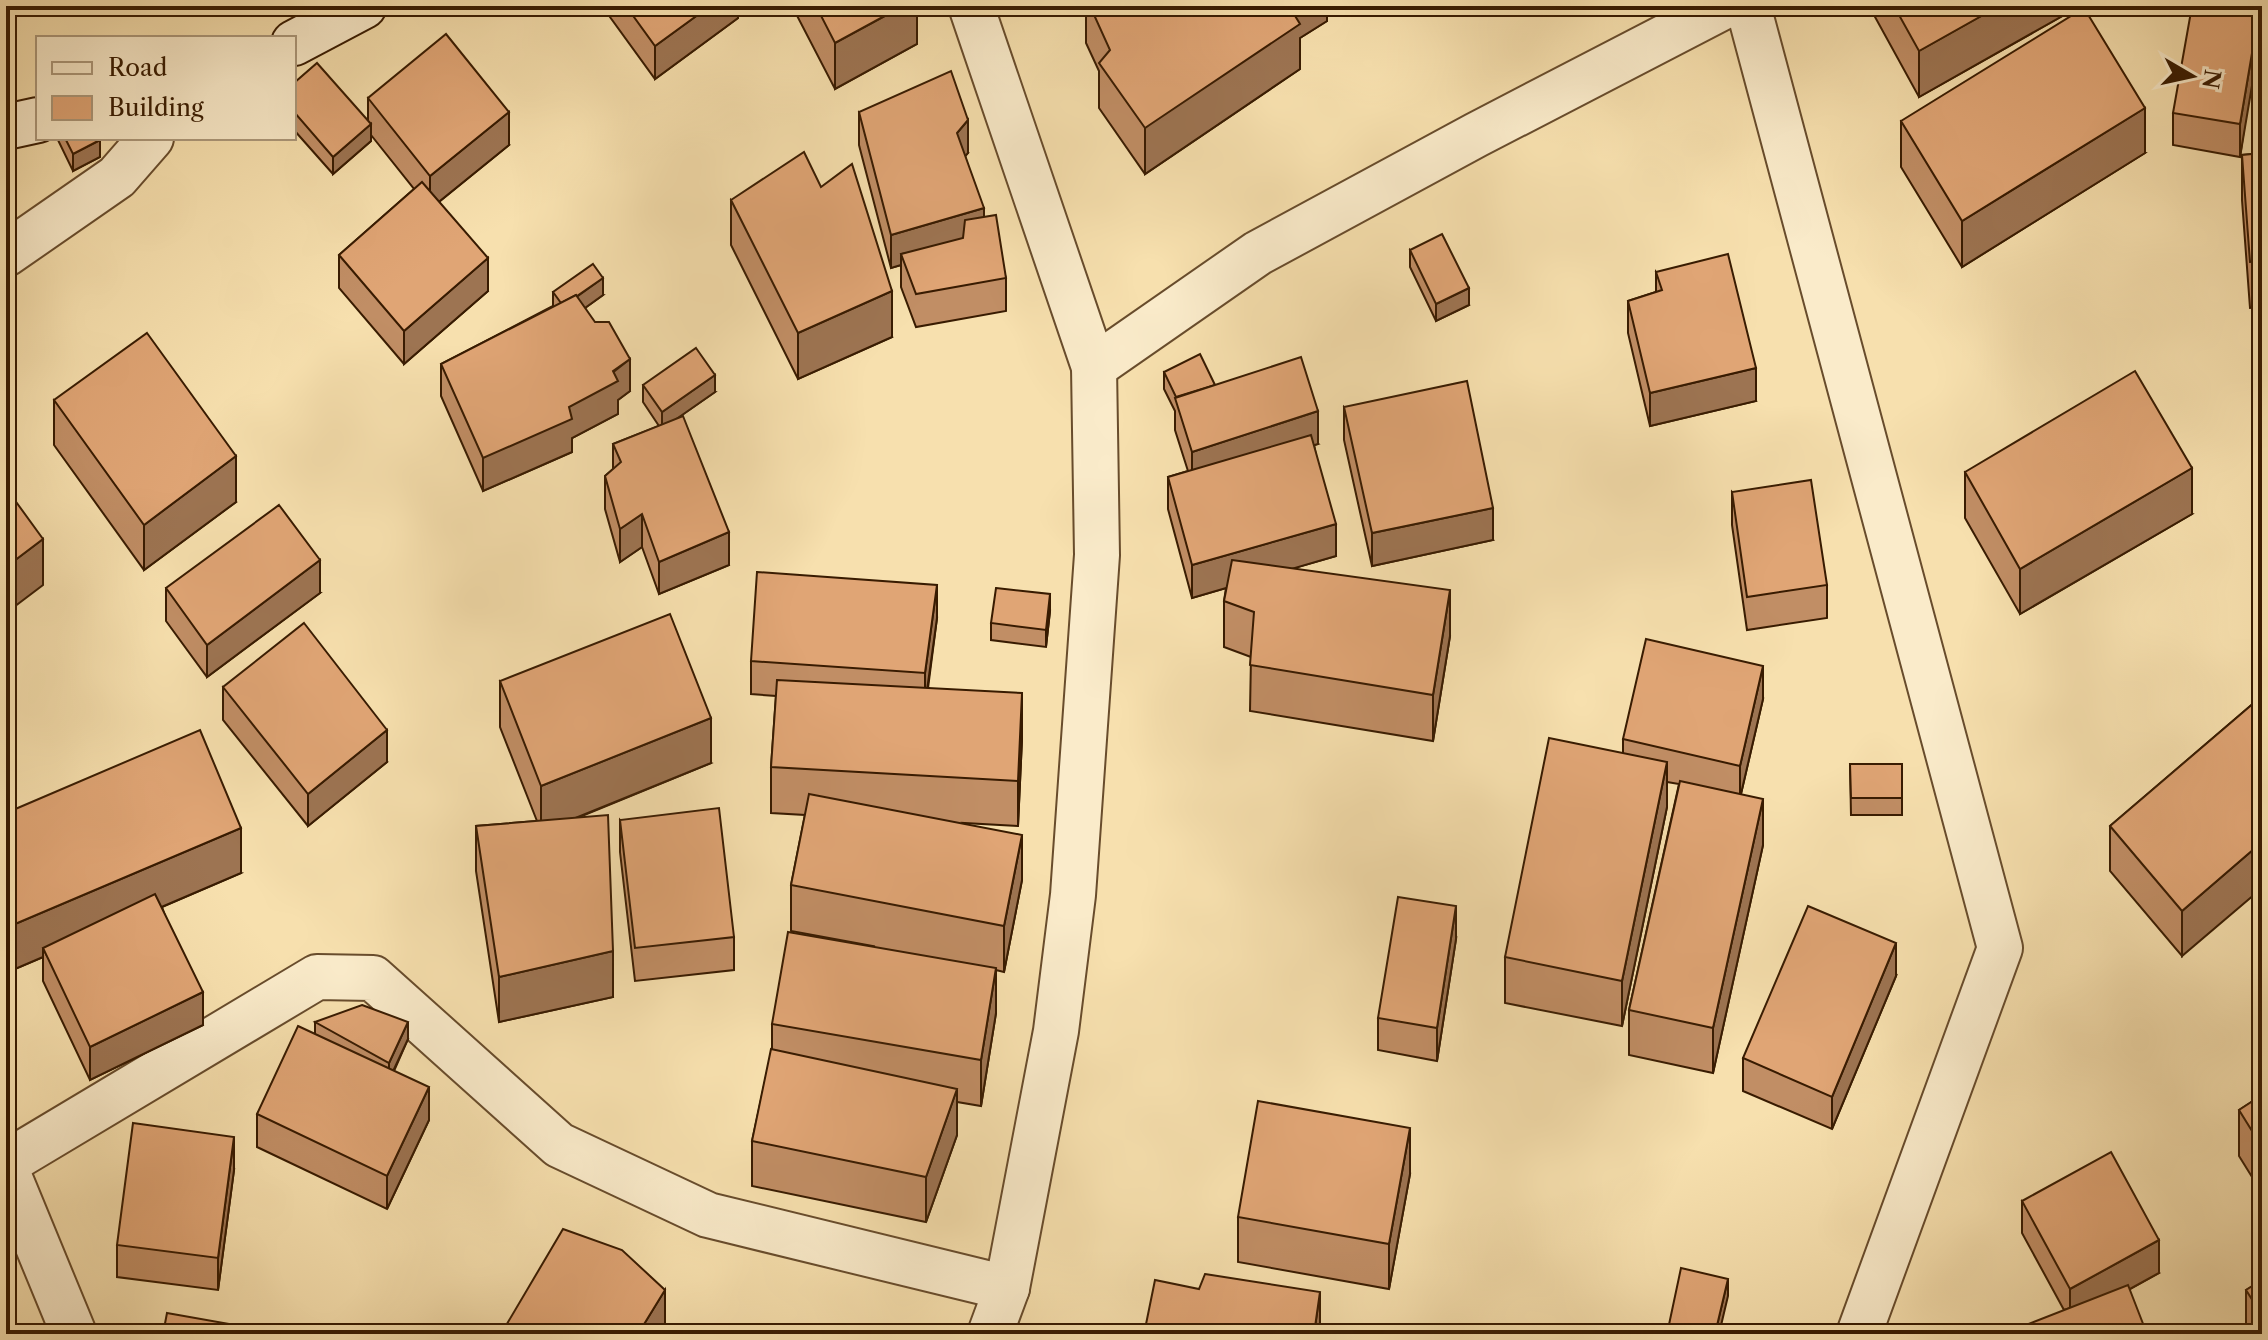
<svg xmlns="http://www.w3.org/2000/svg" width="2268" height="1340" viewBox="0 0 2268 1340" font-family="'Libre Caslon Text',serif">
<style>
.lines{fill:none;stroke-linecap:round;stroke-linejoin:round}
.street-casing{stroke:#684c2c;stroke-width:48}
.secondary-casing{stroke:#381b01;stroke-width:48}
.street{stroke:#faebca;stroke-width:44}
.secondary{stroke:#faebca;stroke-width:44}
.wall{fill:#c18e65;stroke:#381b01;stroke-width:2}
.shaded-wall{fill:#9d7452;stroke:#381b01;stroke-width:2}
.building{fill:#e0a575;stroke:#381b01;stroke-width:2}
</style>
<rect width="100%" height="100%" fill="#f7e0ae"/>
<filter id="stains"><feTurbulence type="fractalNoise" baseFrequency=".0025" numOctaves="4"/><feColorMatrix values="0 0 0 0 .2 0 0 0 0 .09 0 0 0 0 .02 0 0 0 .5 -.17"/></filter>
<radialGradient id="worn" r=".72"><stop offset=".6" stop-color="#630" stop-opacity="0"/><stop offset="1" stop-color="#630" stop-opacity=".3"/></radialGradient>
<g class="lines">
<defs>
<g id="street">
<polyline points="971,6 1094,367 1097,555 1073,895 1056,1031 1007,1288 990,1334"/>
<polyline points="1748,6 2000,948 1859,1334"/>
<polyline points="6,254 117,177 151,138"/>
<polyline points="1094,367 1258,253 1476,135 1725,6"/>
<polyline points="6,1163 317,977 373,978 559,1145 708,1215 1007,1288"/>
<polyline points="6,1169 74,1334"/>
</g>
<g id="secondary">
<polyline points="294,43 364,6"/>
<polyline points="6,127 38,120"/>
</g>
</defs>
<!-- street casing -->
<use href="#street" class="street-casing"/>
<!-- secondary casing -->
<use href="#secondary" class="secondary-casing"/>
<!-- street -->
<use href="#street" class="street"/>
<!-- secondary -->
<use href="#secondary" class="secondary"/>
</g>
<!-- wall -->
<g class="wall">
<polygon points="602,6 738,6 738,18 655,79"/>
<polygon points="792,6 917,6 917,44 835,89"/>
<polygon points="1086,6 1327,6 1327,21 1300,38 1300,69 1145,174 1099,108 1099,71 1086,43"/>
<polygon points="1869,6 2080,6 1919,97"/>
<polygon points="2262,6 2240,157 2173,145 2173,113"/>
<polygon points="294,83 368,120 368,98 509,145 439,202 488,291 404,364 339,288 339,255 414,189 371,135 371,141 333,174 294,130"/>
<polygon points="859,112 968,153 965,156 984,217 1006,278 1006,311 916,327 901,287 901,265 891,268 859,145"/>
<polygon points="1901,121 2145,153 1962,267 1901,167"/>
<polygon points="57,138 99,138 100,157 73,171"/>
<polygon points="2262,153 2262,307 2250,308 2242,200 2242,155"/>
<polygon points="731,200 892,337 798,379 731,245"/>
<polygon points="1410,250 1469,305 1436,321 1410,267"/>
<polygon points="1656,272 1756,401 1650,426 1628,333 1628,301 1656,292"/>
<polygon points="553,292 603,295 585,308 630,391 618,400 618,414 572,438 572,452 483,491 441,396 441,364 553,306"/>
<polygon points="1164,372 1215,385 1318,444 1314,445 1336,556 1294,568 1450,636 1433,741 1250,711 1251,657 1224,647 1224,601 1226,588 1192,598 1168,509 1168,477 1188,471 1175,430 1175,411 1164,389"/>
<polygon points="643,385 715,392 676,419 729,565 659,594 642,547 620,562 605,509 605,476 613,469 613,444 659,426 643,402"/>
<polygon points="54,400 236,502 144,570 54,445"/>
<polygon points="1344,407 1493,540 1372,566 1344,440"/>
<polygon points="1965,472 2192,514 2020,614 1965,518"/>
<polygon points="1732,492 1827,585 1827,618 1747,630 1732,525"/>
<polygon points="166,588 320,593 207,677 166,621"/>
<polygon points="1050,611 1046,647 991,640 991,623"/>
<polygon points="937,618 928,688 1022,739 1018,826 963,823 1022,880 1004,972 996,970 996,1013 981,1106 957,1102 957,1135 926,1222 752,1186 752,1141 772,1049 772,1024 873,946 791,931 791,885 805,815 771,813 771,767 776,696 751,694 751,661"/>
<polygon points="500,681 711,763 577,818 613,997 499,1022 476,871 476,826 537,821 500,727"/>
<polygon points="223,687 387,762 308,826 223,720"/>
<polygon points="2262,696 2182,956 2110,871 2110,826"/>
<polygon points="1763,699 1741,794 1763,845 1713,1073 1629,1055 1629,1010 1679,784 1667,782 1667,807 1622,1026 1505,1003 1505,957 1623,753 1623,739"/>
<polygon points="1850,764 1902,764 1902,815 1851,815"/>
<polygon points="6,813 241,873 162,907 203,1025 90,1080 43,981 43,957 8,972 6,968"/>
<polygon points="620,820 734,937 734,970 635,981 620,852"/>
<polygon points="1456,939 1437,1061 1378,1050 1378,1018"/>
<polygon points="1896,976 1832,1129 1743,1091 1743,1058"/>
<polygon points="315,1022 408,1039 394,1071 429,1120 387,1209 257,1147 257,1114 315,1033"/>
<polygon points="2262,1095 2262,1193 2239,1156 2239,1110"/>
<polygon points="234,1170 218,1290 117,1277 117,1245"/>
<polygon points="1410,1174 1389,1289 1238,1262 1238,1217"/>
<polygon points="2022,1201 2159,1273 2130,1289 2064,1310 2022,1233"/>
<polygon points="2262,1280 2262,1334 2253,1334 2246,1323 2246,1290"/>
</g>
<!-- shaded-wall -->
<g class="shaded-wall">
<polygon points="710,6 738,6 738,18 655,79 655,46"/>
<polygon points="903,6 917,6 917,44 835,89 835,43"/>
<polygon points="1286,6 1327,6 1327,21 1300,38 1300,69 1145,174 1145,128"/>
<polygon points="1999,6 2080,6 1919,97 1919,51"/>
<polygon points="2260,6 2262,6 2262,26 2240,157 2240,124"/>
<polygon points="2145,108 2145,153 1962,267 1962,221"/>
<polygon points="509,112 509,145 430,209 430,176"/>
<polygon points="968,120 968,153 957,166 957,133"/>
<polygon points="371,124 371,141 333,174 333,157"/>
<polygon points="100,140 100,157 73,171 73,154"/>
<polygon points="984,208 984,240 901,254 901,265 891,268 891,235"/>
<polygon points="488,258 488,291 404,364 404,331"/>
<polygon points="603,278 603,295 564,323 564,306"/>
<polygon points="1469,288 1469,305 1436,321 1436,304"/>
<polygon points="892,291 892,337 798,379 798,333"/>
<polygon points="630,359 630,391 618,400 618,414 572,438 572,452 483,491 483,458 569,407"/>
<polygon points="1756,368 1756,401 1650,426 1650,393"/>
<polygon points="715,375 715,392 662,429 662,412"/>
<polygon points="1318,411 1318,444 1192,484 1192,452"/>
<polygon points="236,456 236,502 144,570 144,525"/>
<polygon points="2192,468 2192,514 2020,614 2020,569"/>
<polygon points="1493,508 1493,540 1372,566 1372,533"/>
<polygon points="642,514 642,547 620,562 620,529"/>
<polygon points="1336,524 1336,556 1192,598 1192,565"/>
<polygon points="729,532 729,565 659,594 659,562"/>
<polygon points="43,539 43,585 6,613 6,567"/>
<polygon points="320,560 320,593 207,677 207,645"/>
<polygon points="937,585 937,618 925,705 925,673"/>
<polygon points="1450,590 1450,636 1433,741 1433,695"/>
<polygon points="1050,594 1050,611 1046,647 1046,630"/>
<polygon points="1763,666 1763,699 1740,798 1740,766"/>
<polygon points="1022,693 1022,739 1018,826 1018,781"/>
<polygon points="711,718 711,763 541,832 541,786"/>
<polygon points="387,730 387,762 308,826 308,794"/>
<polygon points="1667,762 1667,807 1622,1026 1622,981"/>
<polygon points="1763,799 1763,845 1713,1073 1713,1028"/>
<polygon points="241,828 241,873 47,956 43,948 43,957 8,972 8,927"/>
<polygon points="1022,835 1022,880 1004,972 1004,926"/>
<polygon points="2262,842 2262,888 2182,956 2182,911"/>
<polygon points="1456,906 1456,939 1437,1061 1437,1028"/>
<polygon points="1896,943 1896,976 1832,1129 1832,1097"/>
<polygon points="613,951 613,997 499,1022 499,977"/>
<polygon points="996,968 996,1013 981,1106 981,1060"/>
<polygon points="203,992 203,1025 90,1080 90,1047"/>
<polygon points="408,1022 408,1039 389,1080 389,1063"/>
<polygon points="429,1087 429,1120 387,1209 387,1176"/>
<polygon points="957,1089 957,1135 926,1222 926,1177"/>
<polygon points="1410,1128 1410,1174 1389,1289 1389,1244"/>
<polygon points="234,1137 234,1170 218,1290 218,1258"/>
<polygon points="2159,1240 2159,1273 2070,1322 2070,1289"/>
<polygon points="1728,1279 1728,1296 1719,1334 1715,1334"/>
<polygon points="665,1290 665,1334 638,1334"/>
<polygon points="1320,1292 1320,1334 1314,1334"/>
</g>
<!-- building -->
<g class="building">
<polygon points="626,6 710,6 655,46"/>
<polygon points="816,6 903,6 835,43"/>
<polygon points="1090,6 1289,6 1300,24 1145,128 1099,63 1110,50"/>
<polygon points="1894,6 1999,6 1919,51"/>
<polygon points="2192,6 2260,6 2240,124 2173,113"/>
<polygon points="2084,8 2145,108 1962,221 1901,121"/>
<polygon points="446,34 509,112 430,176 368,98"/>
<polygon points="317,63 371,124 333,157 294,112 294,83"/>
<polygon points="951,71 968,120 957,133 984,208 891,235 859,112"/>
<polygon points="65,138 99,138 100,140 73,154"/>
<polygon points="804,152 821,187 852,164 892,291 798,333 731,200"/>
<polygon points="2262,153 2262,261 2250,262 2242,155"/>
<polygon points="422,182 488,258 404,331 339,255"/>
<polygon points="996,215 1006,278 916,294 901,254 963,238 965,220"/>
<polygon points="1442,234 1469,288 1436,304 1410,250"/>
<polygon points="1728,254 1756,368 1650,393 1628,301 1662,290 1656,272"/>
<polygon points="593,264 603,278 577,296 576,295 561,303 553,292"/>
<polygon points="576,295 595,322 609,322 630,359 613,371 618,381 569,407 572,419 483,458 441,364"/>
<polygon points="147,333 236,456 144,525 54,400"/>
<polygon points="696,348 715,375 662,412 643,385"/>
<polygon points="1200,354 1215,385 1176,397 1164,372"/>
<polygon points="1301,357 1318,411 1192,452 1175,398"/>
<polygon points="2135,371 2192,468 2020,569 1965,472"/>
<polygon points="1467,381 1493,508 1372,533 1344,407"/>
<polygon points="683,416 729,532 659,562 642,514 620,529 605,476 621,462 613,444"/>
<polygon points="1311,435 1336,524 1192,565 1168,477"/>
<polygon points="1811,480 1827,585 1747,597 1732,492"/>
<polygon points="6,488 43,539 6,567"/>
<polygon points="279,505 320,560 207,645 166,588"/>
<polygon points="1232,560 1450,590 1433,695 1250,665 1254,612 1224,601"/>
<polygon points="757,572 937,585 925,673 751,661"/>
<polygon points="996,588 1050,594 1046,630 991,623"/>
<polygon points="670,614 711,718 541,786 500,681"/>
<polygon points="304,623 387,730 308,794 223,687"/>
<polygon points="1646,639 1763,666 1740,766 1623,739"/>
<polygon points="777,680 1022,693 1018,781 771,767"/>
<polygon points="2262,696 2262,842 2182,911 2110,826"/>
<polygon points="200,730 241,828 8,927 6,923 6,813"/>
<polygon points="1549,738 1667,762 1622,981 1505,957"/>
<polygon points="1850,764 1902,764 1902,798 1851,798"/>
<polygon points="1680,781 1763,799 1713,1028 1629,1010"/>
<polygon points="809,794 1022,835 1004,926 791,885"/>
<polygon points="719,808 734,937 635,948 620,820"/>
<polygon points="608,815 613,951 499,977 476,826"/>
<polygon points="155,894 203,992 90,1047 43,948"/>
<polygon points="1398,897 1456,906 1437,1028 1378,1018"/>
<polygon points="1808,906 1896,943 1832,1097 1743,1058"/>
<polygon points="788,932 996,968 981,1060 772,1024"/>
<polygon points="362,1005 408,1022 389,1063 315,1022"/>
<polygon points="298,1026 429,1087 387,1176 257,1114"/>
<polygon points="771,1049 957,1089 926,1177 752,1141"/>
<polygon points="2262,1095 2262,1147 2239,1110"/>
<polygon points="1258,1101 1410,1128 1389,1244 1238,1217"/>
<polygon points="133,1123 234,1137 218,1258 117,1245"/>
<polygon points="2111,1152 2159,1240 2070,1289 2022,1201"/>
<polygon points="563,1229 622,1250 665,1290 638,1334 501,1334"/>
<polygon points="1681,1268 1728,1279 1715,1334 1667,1334"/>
<polygon points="1205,1274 1320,1292 1314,1334 1144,1334 1155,1280 1199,1289"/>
<polygon points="2262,1280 2262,1315 2246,1290"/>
<polygon points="2128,1285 2147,1334 2003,1334"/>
<polygon points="167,1313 285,1334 163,1334"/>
</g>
<!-- margin -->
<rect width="2268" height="1340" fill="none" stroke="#f7e0ae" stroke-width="32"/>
<rect x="8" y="8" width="2252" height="1324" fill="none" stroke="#381b01" stroke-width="4"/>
<rect x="16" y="16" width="2236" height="1308" fill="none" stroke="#381b01" stroke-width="2"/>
<!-- legend -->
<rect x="36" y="36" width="260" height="104" fill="#faebca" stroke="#ac987a" stroke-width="2"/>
<rect x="52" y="62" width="40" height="12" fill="#faebca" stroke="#ac987a" stroke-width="2"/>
<text x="108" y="76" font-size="24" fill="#381b01">Road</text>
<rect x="52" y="96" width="40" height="24" fill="#e0a575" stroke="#ac987a" stroke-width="2"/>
<text x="108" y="116" font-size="24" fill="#381b01">Building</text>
<!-- north arrow -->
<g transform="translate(2192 76) rotate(99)" stroke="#faebca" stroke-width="6" paint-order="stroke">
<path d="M0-6L14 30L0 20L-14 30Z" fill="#381b01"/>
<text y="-12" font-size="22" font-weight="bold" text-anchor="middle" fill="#381b01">N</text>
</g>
<rect width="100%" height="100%" filter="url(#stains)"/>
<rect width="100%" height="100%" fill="url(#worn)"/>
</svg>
